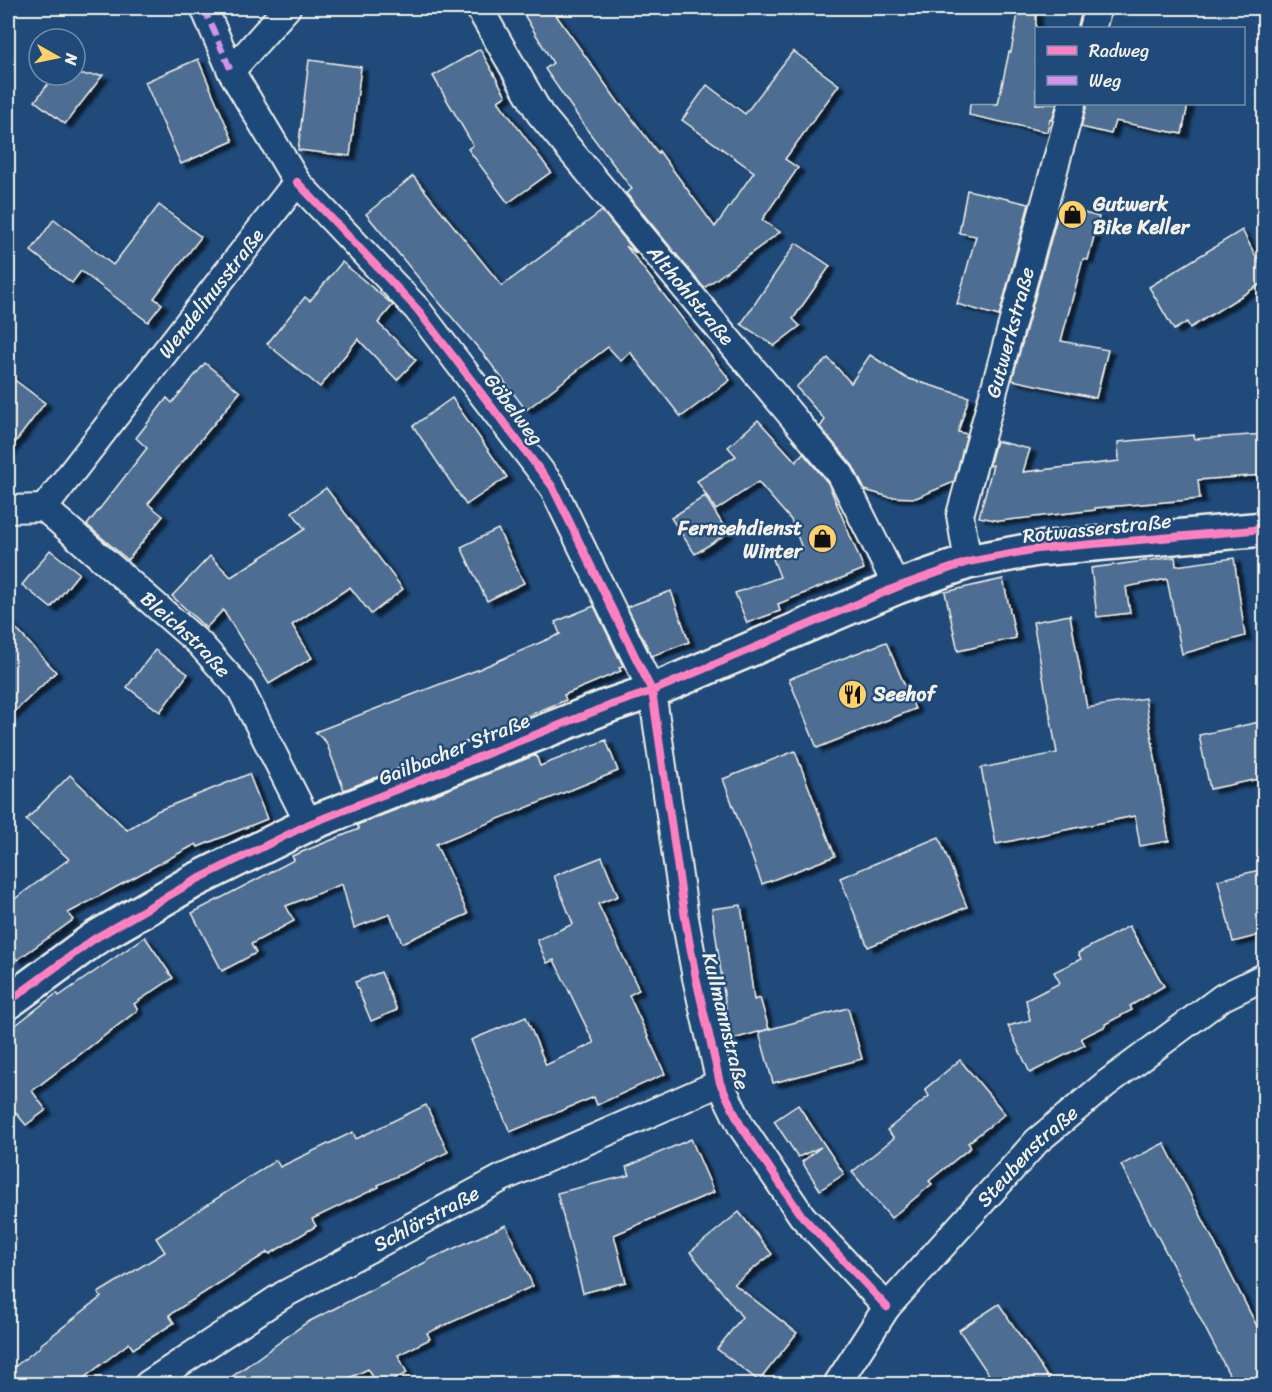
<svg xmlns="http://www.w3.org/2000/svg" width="1272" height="1392" viewBox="0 0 1272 1392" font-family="Sriracha,sans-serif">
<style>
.building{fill:#4d6e92;stroke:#f4f1e8;stroke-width:1.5;filter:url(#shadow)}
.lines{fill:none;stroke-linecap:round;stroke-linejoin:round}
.street-casing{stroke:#f4f1e8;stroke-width:30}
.secondary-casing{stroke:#f4f1e8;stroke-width:38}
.street{stroke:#1f4a7a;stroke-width:26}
.secondary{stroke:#1f4a7a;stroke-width:33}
.quiet{stroke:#d193ec;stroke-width:6;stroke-dasharray:12 6;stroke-linecap:butt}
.cycleway-casing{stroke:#1f4a7a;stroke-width:11}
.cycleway{stroke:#ff80c0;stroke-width:8}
.labels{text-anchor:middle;stroke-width:4.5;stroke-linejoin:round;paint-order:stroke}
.poi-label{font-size:20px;font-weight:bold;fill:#f4f1e8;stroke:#1f4a7a;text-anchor:start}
.street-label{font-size:20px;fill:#f4f1e8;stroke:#1f4a7a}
</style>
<defs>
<filter id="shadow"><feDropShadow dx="6" dy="4" stdDeviation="1.5" flood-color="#0009"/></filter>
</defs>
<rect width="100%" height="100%" fill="#1f4a7a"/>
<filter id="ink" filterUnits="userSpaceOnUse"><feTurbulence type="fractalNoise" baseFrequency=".0167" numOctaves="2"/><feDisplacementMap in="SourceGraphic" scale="12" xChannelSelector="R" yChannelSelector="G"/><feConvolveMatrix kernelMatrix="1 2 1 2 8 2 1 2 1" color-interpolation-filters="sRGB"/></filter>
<g filter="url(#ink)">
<!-- building -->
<g class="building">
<polygon points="520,8 551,8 621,106 622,105 658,153 659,151 715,227 754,172 682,120 707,85 745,114 793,51 839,85 785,159 798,168 762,220 780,232 704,288 626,193 632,189 588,131 545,69 553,63"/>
<polygon points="1019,8 1036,8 1036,104 1057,104 1052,120 1050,119 1047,132 969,115 970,104 998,104 1009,52 1011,52"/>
<polygon points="480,49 506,96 498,101 551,172 508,203 468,149 473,145 433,76"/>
<polygon points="198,59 233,141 181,164 145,82"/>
<polygon points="309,60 361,67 350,156 298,150"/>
<polygon points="55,75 103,75 65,124 35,101"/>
<polygon points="1087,104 1188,104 1182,134 1115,121 1111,134 1081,127"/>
<polygon points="413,176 502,286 602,211 637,254 626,246 730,380 681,417 630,352 621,361 608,347 526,410 485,356 426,287 366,214"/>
<polygon points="967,190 1029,204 999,316 957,304 976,236 959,233"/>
<polygon points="159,205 201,237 154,298 162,304 148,322 81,271 72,283 31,251 54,219 113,265"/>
<polygon points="1066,208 1099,217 1088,260 1083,259 1061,341 1108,350 1096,398 1012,380 1059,210 1065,212"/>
<polygon points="1242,230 1264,272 1264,282 1190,328 1187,322 1174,330 1149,287"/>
<polygon points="796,243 830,266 793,319 800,326 774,346 741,324"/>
<polygon points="342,262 393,305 378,323 416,360 397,380 358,339 320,387 267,344 305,297 310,301"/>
<polygon points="870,355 906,378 969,397 958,432 967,434 954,482 916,498 889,497 865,490 853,466 820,427 825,420 796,387 828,358 851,383"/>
<polygon points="205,363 240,392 148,504 163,516 128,560 87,525 147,448 136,438 167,398 172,403"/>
<polygon points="8,375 45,403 8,452"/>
<polygon points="452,398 507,477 466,505 413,426"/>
<polygon points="758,420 796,462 803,453 828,483 864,569 778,604 780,611 747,623 735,593 780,577 773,559 802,548 791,520 758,482 716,510 697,481 736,456 728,447"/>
<polygon points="1264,434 1264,475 1198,480 1200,499 1095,508 1095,510 1000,521 979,517 993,465 989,466 996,441 1030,449 1023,472 1119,461 1118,442 1194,435 1195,439"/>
<polygon points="326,488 403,589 371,614 350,587 292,625 312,658 269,684 223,610 206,628 172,596 210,556 231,577 305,529 292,512"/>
<polygon points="705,496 728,533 695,554 671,518"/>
<polygon points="498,529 524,583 487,601 461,547"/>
<polygon points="50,550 79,573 51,608 22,585"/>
<polygon points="1175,557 1176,566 1234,558 1245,636 1182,654 1167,579 1126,587 1130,613 1097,617 1091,568"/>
<polygon points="1003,579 1016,638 958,651 945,592"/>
<polygon points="671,591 689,642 652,656 627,607"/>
<polygon points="594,606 623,666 619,668 621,671 564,695 566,700 522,718 522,720 344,790 326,742 315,732 477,670 560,634 555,622"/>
<polygon points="1070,615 1087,708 1145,698 1169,841 1140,846 1135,816 996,844 981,768 1057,753 1033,622"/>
<polygon points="8,620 56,672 8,718"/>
<polygon points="886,642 915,709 817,748 789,679"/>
<polygon points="155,650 188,674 160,712 127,687"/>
<polygon points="1264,721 1264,778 1210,789 1199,735"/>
<polygon points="606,740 618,771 436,844 468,914 402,943 390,914 354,928 342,884 286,906 294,921 251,944 256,953 222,971 192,913 294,860 292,856 359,829 357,825 536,755 540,766"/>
<polygon points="795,751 835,856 762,884 723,779"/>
<polygon points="249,774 267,819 198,847 196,844 68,913 73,920 17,960 8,947 8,904 69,859 26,820 70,775 127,830 157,811"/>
<polygon points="939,837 967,907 868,947 840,878"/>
<polygon points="602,857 618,896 598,904 639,990 629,995 665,1074 597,1105 594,1097 510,1132 471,1040 526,1017 546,1065 594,1043 554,960 547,963 537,940 573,924 554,876"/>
<polygon points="1264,869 1264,922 1257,923 1260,935 1233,942 1218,880"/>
<polygon points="741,905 754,1000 760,998 769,1029 733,1039 724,1008 726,1008 712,909"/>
<polygon points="1129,926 1164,986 1130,1006 1132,1010 1105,1024 1106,1026 1081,1038 1085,1045 1030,1073 1008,1026 1030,1020 1026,1000 1060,983 1054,972 1081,959 1078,953"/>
<polygon points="145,937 173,978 134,1004 138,1010 32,1091 46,1110 26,1125 11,1107 8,1109 8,1031 57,993 59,996"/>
<polygon points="381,972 397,1010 371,1021 355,982"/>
<polygon points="848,1008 862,1059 773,1083 759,1032"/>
<polygon points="960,1060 1005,1114 968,1143 971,1147 929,1181 932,1184 891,1218 852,1172 894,1138 887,1130 929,1096 925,1089"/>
<polygon points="426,1105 448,1152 378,1185 379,1187 312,1219 316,1226 270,1254 268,1252 169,1315 174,1323 133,1349 129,1343 76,1384 8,1384 8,1372 41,1346 40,1345 101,1297 98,1293 165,1252 156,1238 276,1160 280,1167 353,1132 356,1139"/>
<polygon points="798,1105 844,1174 820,1190 802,1162 821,1147 798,1157 774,1121"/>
<polygon points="691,1139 714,1192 614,1235 626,1282 583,1293 557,1193 630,1175 626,1167"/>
<polygon points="1164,1143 1264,1340 1264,1384 1234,1384 1121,1165"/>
<polygon points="739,1212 772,1254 734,1284 797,1333 759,1381 717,1349 742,1317 690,1252"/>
<polygon points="506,1225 533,1286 427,1333 430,1339 398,1355 407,1373 385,1384 375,1384 368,1369 337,1384 222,1384 306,1323 428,1261 428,1260"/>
<polygon points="999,1304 1052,1384 995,1384 959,1330"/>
</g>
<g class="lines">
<defs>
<g id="street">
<polyline points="204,8 231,71"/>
<path id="s1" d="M 479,8 L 540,114 L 841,475 L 897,587"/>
<polyline points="1092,28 1098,8"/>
<polyline points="297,182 417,309 552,486 652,691 685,918 696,978 720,1083 741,1126 802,1216 887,1307"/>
<path id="s2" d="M 44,508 L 297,182 L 231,71 L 287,8"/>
<path id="s3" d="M 8,509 L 44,508 L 200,644 L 241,690 L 309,824"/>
<path id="s4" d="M 968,562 L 960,515 L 1072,104"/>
<path id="s5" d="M 148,1384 L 283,1295 L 502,1178 L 720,1083"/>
<path id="s6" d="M 837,1384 L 887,1307 L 1037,1141 L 1107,1083 L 1223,997 L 1264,977"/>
</g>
<polyline id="secondary" points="8,1002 94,939 194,881 309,824 608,706 652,691 897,587 968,562 1037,549 1264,529"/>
</defs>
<!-- street casing -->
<use href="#street" class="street-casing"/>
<!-- secondary casing -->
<use href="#secondary" class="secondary-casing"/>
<!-- street -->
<use href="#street" class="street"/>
<!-- secondary -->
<use href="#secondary" class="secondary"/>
<!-- quiet -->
<polyline class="quiet" points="204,8 231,71"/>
<defs>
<g id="cycleway">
<polyline points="297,182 417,309 552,486 652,691 685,918 696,978 720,1083 741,1126 802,1216 887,1307"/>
<polyline points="8,1002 94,939 194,881 309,824 608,706 652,691 897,587 968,562 1037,549 1264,529"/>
</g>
</defs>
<!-- cycleway casing -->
<use href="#cycleway" class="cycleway-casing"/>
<!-- cycleway -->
<use href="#cycleway" class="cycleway"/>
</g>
</g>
<!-- icons -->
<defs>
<symbol id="shop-disc" viewBox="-11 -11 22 22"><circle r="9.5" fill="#ffd166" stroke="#1f4a7a"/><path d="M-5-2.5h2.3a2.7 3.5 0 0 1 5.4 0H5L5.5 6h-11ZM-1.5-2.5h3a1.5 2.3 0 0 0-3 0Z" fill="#111"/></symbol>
<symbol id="restaurant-disc" viewBox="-11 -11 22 22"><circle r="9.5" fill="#ffd166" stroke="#1f4a7a"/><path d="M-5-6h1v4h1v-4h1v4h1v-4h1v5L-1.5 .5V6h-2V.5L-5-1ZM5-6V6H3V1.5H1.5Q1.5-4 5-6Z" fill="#111"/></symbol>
</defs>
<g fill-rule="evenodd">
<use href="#shop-disc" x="1056" y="198" width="33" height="33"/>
<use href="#shop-disc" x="806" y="522" width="33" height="33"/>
<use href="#restaurant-disc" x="836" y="678" width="33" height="33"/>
</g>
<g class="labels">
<!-- poi labels -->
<g class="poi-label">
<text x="1093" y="211">Gutwerk<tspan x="1093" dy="23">Bike Keller</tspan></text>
<text x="802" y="535" text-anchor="end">Fernsehdienst<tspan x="802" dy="23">Winter</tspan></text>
<text x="873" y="701">Seehof</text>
</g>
<!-- street labels -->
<g class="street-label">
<text dy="7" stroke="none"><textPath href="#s2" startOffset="272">Wendelinusstraße</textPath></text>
<text dy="7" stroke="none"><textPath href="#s1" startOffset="358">Althohlstraße</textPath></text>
<text dy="7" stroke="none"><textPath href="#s4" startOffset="237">Gutwerkstraße</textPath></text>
<text transform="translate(514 409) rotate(53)" y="7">Göbelweg</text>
<text transform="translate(1097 528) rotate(-6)" y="7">Rotwasserstraße</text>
<text dy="7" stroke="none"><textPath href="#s3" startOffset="226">Bleichstraße</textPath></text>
<text transform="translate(454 749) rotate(-22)" y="7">Gailbacher Straße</text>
<text transform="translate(726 1021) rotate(76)" y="7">Kullmannstraße</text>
<text dy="7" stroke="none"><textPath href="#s6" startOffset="298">Steubenstraße</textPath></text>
<text dy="7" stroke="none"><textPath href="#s5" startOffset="324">Schlörstraße</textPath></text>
</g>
</g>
<!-- margin -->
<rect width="1272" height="1392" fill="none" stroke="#1f4a7a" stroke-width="30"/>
<rect x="15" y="15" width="1242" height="1362" fill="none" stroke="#f4f1e8" stroke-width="2" filter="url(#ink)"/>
<!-- legend -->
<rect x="1035" y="27" width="210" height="78" fill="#1f4a7a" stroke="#748da6" stroke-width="1.5"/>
<rect x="1047" y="46" width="30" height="9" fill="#ff80c0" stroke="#748da6" stroke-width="1.5"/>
<text x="1089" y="57" font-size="18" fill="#f4f1e8">Radweg</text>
<rect x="1047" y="76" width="30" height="9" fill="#d193ec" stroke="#748da6" stroke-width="1.5"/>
<text x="1089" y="87" font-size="18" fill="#f4f1e8">Weg</text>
<!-- north arrow -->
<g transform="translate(57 57) rotate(99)"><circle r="28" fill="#1f4a7a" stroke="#748da6" stroke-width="1.5"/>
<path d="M0-4.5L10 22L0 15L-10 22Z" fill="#ffd166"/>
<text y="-9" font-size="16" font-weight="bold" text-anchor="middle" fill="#f4f1e8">N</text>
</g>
</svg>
